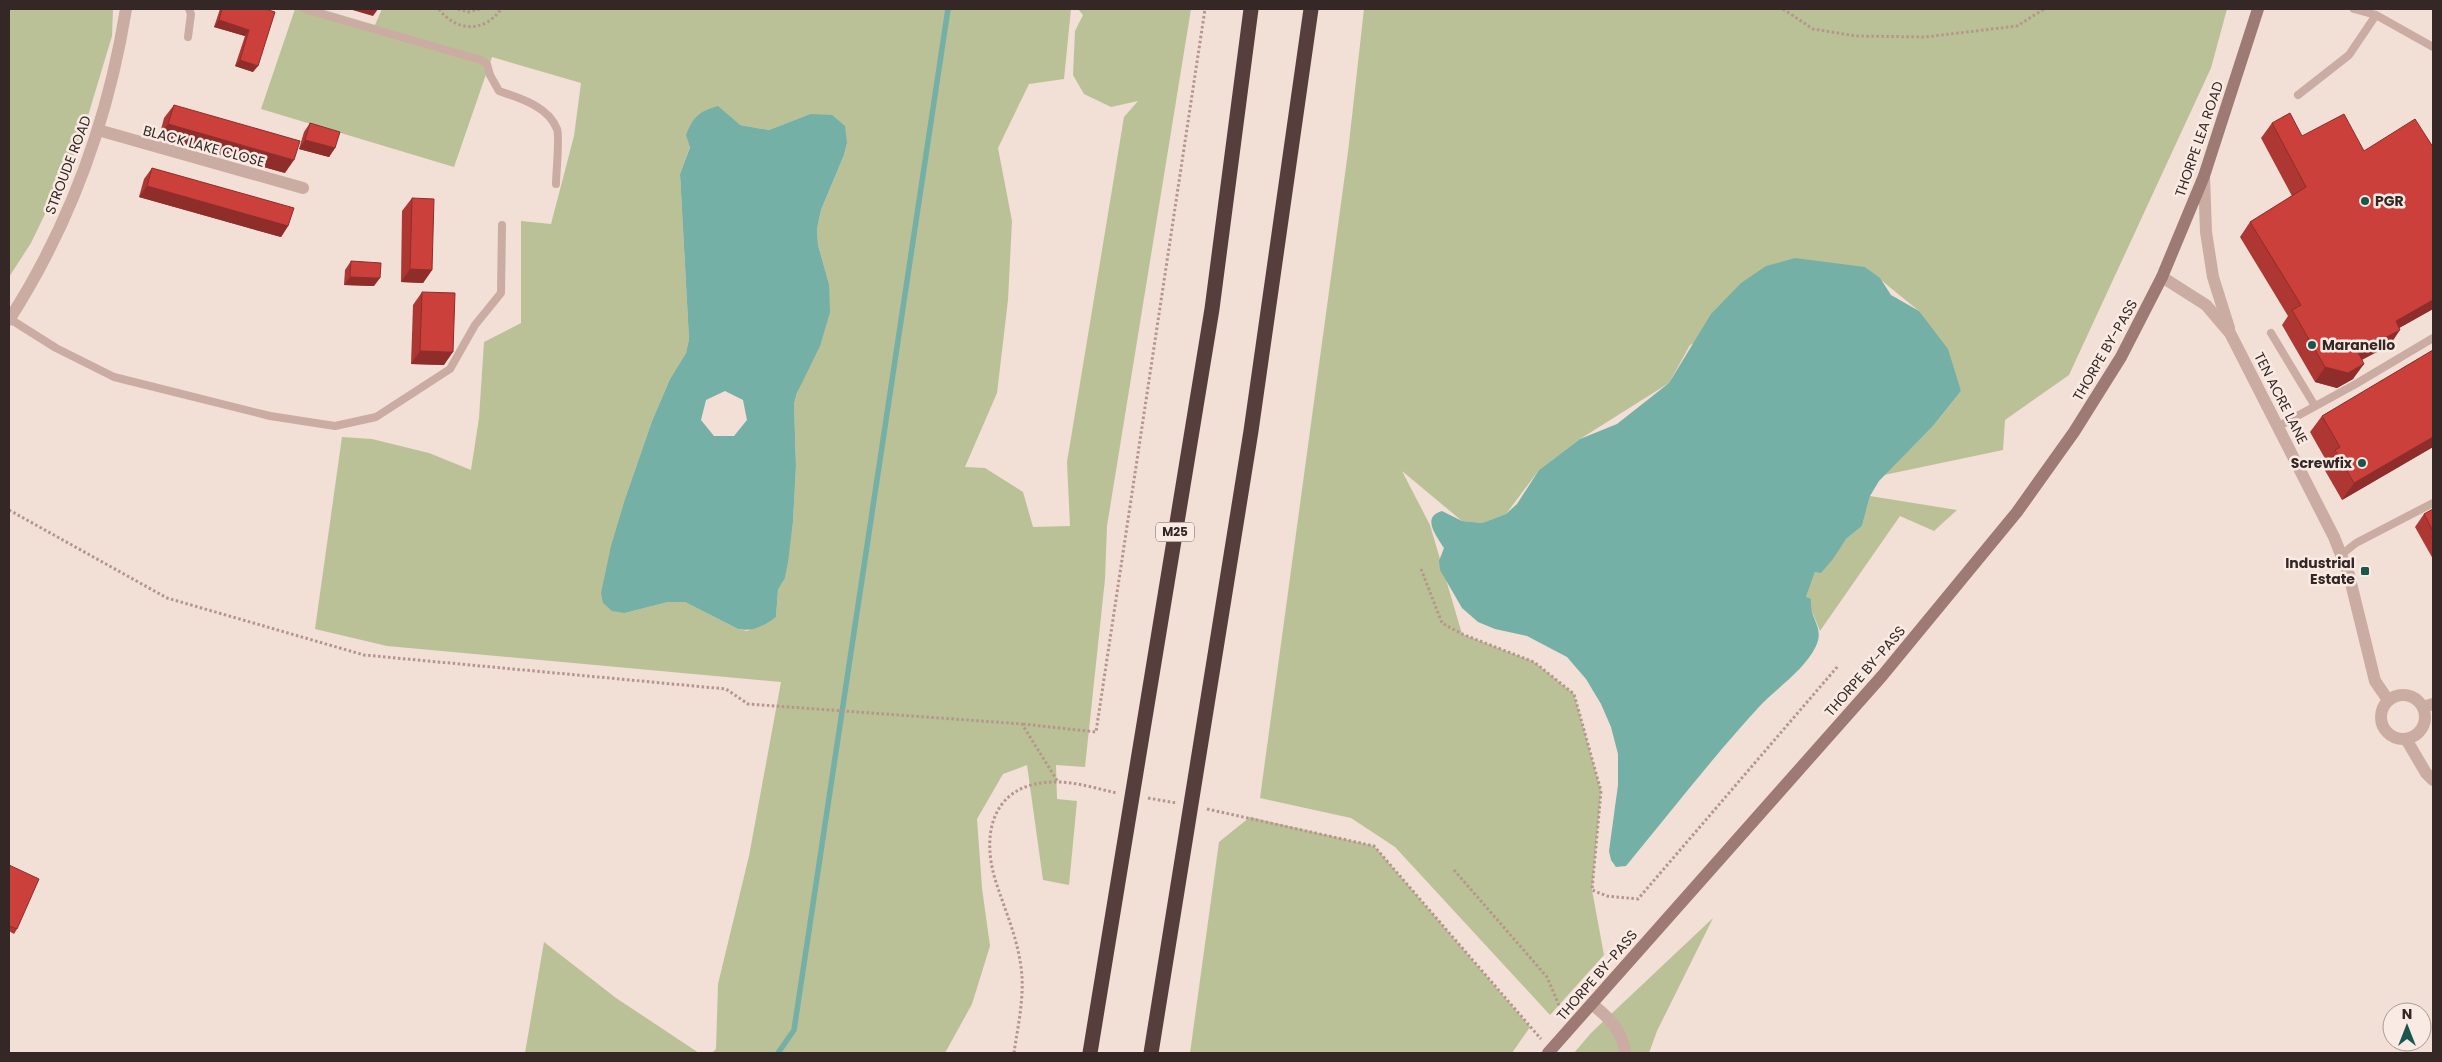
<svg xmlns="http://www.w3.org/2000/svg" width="2442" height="1062" viewBox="0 0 2442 1062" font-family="Poppins,sans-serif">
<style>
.green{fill:#bbc196;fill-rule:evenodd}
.water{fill:#75b0a6;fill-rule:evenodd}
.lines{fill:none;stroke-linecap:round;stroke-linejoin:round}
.stream{stroke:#75b0a6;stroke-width:5.5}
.path{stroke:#b5968d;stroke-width:3;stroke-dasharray:2.5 2.5;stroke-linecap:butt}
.service{stroke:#caaca2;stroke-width:8}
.minor{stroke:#caaca2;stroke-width:12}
.tertiary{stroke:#caaca2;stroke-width:12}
.secondary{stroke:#9d7a74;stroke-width:12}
.motorway{stroke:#563e3c;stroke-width:15}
.wall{fill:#af3733}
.shaded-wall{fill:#8e2d29}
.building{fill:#cb403b;stroke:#8e2d29}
.poi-dot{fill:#19574e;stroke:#f9eae3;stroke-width:2}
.labels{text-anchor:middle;stroke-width:5;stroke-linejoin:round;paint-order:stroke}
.shield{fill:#f9eae3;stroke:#6f625e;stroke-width:1}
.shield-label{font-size:12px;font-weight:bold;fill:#342725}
.street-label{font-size:14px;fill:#342725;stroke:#f9eae3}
.poi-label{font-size:14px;font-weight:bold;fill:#342725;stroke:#f9eae3;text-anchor:start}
</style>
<rect width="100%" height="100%" fill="#f2dfd6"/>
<!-- green -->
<g class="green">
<polygon points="9,9 113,9 112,36 81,139 31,243 9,277"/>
<path d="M 295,9 L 321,9 L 375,25 L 382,9 L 1071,9 L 1064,79 L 1029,84 L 998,148 L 1012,221 L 1008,300 L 997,393 L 965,467 L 985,468 L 1023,492 L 1033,527 L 1070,526 L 1067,462 L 1124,117 L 1138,101 L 1111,107 L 1084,94 L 1073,75 L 1075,31 L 1083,15 L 1078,9 L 1191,9 L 1107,526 L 1105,579 L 1085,767 L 1056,765 L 1057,799 L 1077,801 L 1069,885 L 1043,880 L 1027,765 L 1003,774 L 977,819 L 982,888 L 990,946 L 972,1004 L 945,1053 L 712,1053 L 716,1049 L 718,984 L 749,856 L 781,682 L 387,646 L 315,629 L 342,437 L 372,439 L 429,453 L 471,470 L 479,418 L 484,342 L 521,323 L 521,221 L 551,224 L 574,136 L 581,83 L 492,57 L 454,167 L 261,109 ZM 810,114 L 847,143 L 844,155 L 821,210 L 817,229 L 818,245 L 829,284 L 794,404 L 796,466 L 793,522 L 785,578 L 778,590 L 776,617 L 747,631 L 738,629 L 685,602 L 668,602 L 625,613 L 626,496 L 652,421 L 670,379 L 686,353 L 689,339 L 680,174 L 690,146 L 740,125 L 769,130 Z"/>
<polygon points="1364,9 2227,9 2211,68 2069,375 2005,420 2003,450 1884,475 1933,426 1961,391 1919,311 1865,267 1690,345 1669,383 1580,439 1539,470 1506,514 1482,523 1462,521 1402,471 1430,525 1462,634 1534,662 1574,694 1601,791 1592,890 1604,955 1550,1015 1395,847 1351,818 1260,798 1348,152"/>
<polygon points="1870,496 1957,510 1934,531 1900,516 1820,631 1806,597 1815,572 1846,539 1862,526"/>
<polygon points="1250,817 1374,846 1530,1027 1512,1053 1190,1053 1219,842"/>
<polygon points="1713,918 1657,1031 1649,1053 1574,1053 1591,1033"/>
<polygon points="544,942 616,998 699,1053 525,1053"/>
</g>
<!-- water -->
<g class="water">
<path d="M 718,106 L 740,125 L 769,130 L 810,114 L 832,115 L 845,126 L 847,143 L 844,155 L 821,210 L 817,229 L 818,245 L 829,284 L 830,312 L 820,346 L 797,393 L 794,404 L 796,466 L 793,522 L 788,562 L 785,578 L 778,590 L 776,617 C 764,626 752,632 738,629 L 685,602 L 668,602 L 625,613 L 612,611 L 603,603 L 601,593 L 611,546 L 626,496 L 652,421 L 670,379 L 686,353 L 689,339 L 680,174 L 690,147 L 686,135 C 694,116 698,112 718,106 ZM 725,391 L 743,400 L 747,420 L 734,436 L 714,436 L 701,420 L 706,400 Z"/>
<path d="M 1795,258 L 1865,267 L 1880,278 L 1891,295 L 1919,311 L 1948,349 L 1961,391 L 1933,426 L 1879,481 L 1870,496 L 1862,526 L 1846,539 L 1833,559 L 1821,573 L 1815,572 L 1806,597 L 1811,599 C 1809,620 1825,627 1816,646 C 1804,671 1776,688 1758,708 C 1713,757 1669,814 1626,866 L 1616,867 L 1611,860 L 1609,851 L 1618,785 L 1618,754 L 1611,727 L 1601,704 L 1586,679 L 1567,657 L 1527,636 L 1495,629 L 1478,622 L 1462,608 L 1440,570 L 1439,561 L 1444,548 C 1436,535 1421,517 1442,511 L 1462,521 L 1482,523 L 1506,514 L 1517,504 L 1539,470 L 1580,439 L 1617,424 L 1669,383 L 1711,314 L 1741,283 L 1766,266 Z"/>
</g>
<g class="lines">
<!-- stream -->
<polyline class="stream" points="778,1053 794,1030 948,9"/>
<!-- path -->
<g class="path">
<path d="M 439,9 C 456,32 485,33 501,9"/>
<polyline points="458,9 468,12 480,9"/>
<polyline points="1783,9 1813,29 1856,36 1925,37 2017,26 2044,9"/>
<polyline points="9,510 167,598 364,655 726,689 748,704 1022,724 1058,782"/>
<polyline points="1421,569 1442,623 1462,634 1534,662 1574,694 1601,791 1592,890 1607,896 1638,899 1838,666"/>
<polyline points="1023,724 1096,732 1205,9"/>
<polyline points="1148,798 1176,803"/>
<polyline points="1207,809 1374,846 1541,1039"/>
<polyline points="1454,870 1547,977 1563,1015"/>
<path d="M 1014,1053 C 1018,1025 1025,995 1021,967 C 1017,936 1004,908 995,879 C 980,828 996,781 1057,782 C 1077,782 1098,789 1117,793"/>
</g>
<!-- service -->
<g class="service">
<path d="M 304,9 L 481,60 L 487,64 L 490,75 L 499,91 C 519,98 548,106 557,129 C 560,137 556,173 556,184"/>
<polyline points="2354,9 2376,15 2433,47"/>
<polyline points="188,37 191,14 189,9"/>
<polyline points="2298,95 2349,55 2376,15"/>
<polyline points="10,319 56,348 114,377 270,416 335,426 376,417 450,369 475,325 501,293 502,225"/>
<polyline points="2271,333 2315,406"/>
<polyline points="2279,426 2354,385 2433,338"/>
<polyline points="2341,555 2356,543 2433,503"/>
</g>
<!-- minor -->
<g class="minor">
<polyline points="98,130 303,188"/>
<polyline points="2423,707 2433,704"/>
<path d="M 1592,1004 C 1608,1017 1623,1031 1625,1053"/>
</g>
<!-- tertiary -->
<g class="tertiary">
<polyline points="2204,176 2206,232 2213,277 2229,328"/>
<polyline points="2162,277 2206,305 2230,333 2334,537 2349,575 2375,681 2388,700"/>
<path d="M 9,320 C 70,225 108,120 126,9"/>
<circle cx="2403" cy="717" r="22"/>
<polyline points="2406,739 2426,773 2433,780"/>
</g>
<!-- secondary -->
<polyline class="secondary" points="1548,1053 1882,676 2017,512 2074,432 2121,357 2162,277 2204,176 2258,9"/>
<!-- motorway -->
<g class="motorway">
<polyline points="1090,1053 1212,309 1251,9"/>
<polyline points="1151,1053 1251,431 1311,9"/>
</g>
</g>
<!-- wall -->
<g class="wall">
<polygon points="220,9 265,9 253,72 235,66 245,36 214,27"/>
<polygon points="174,105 285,173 159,137 164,118"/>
<polygon points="310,123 335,148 329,157 299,149 304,132"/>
<polygon points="2272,123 2302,136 2364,151 2433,147 2433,309 2399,328 2390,345 2362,360 2353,379 2337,388 2315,382 2282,325 2288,316 2240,237 2250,222 2292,196 2261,138"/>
<polygon points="152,168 288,226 281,237 139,197 144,179"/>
<polygon points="412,198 432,270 423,283 401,282 402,211"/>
<polygon points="351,261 374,286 344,285 345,270"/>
<polygon points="422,292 444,365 411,364 413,305"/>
<polygon points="2433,350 2433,447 2342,500 2323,467 2327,462 2310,432 2322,416"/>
<polygon points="2433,509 2433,559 2415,527 2424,514"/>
<polygon points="9,865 17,929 14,934 9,931"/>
</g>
<!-- shaded-wall -->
<g class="shaded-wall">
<polygon points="349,9 378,9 373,16"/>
<polygon points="219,20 249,30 245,36 214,27"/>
<polygon points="240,60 258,66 253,72 235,66"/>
<polygon points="168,124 294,160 285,173 159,137"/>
<polygon points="305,140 335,148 329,157 299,149"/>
<polygon points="147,186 288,226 281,237 139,197"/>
<polygon points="410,269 432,270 423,283 401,282"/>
<polygon points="350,277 380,278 374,286 344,285"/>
<polygon points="2433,300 2433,309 2385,336 2396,321"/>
<polygon points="2400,330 2390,345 2347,367 2358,352"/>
<polygon points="420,351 453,352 444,365 411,364"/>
<polygon points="2364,364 2353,379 2337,388 2315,382 2325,367"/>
<polygon points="2433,437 2433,447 2342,500 2354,483"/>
</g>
<!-- building -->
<g class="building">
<polygon points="222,9 265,9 275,12 258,66 240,60 249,30 219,20"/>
<polygon points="174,105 300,141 294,160 168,124"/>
<polygon points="2290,113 2302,136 2344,114 2364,151 2415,119 2433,147 2433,300 2396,321 2400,330 2358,352 2364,364 2348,373 2325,367 2292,310 2301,305 2250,222 2306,187 2272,123"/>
<polygon points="310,123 340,132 335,148 305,140"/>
<polygon points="152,168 294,208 288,226 147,186"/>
<polygon points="412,198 434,199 432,270 410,269"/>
<polygon points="351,261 381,263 380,278 350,277"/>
<polygon points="422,292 455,293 453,352 420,351"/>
<polygon points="2433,350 2433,437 2354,483 2335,450 2340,447 2322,416"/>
<polygon points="2433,509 2433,531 2424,514"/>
<polygon points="9,865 39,879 17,929 9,926"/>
</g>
<!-- markers -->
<g class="poi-dot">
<circle cx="2365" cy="201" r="5"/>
<circle cx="2312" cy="345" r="5"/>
<circle cx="2362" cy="463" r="5"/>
<rect x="2360" y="566" width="10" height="10" rx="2.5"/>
</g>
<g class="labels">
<!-- shield labels -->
<rect class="shield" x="1156" y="522.5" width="38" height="19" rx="4"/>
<g class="shield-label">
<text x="1175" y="536">M25</text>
</g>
<!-- street labels -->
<g class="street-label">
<text transform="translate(2199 139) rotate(-71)" y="5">THORPE LEA ROAD</text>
<text transform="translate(204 146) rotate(15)" y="5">BLACK LAKE CLOSE</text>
<text transform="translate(68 165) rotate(-69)" y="5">STROUDE ROAD</text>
<text transform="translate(2105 350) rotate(-60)" y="5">THORPE BY-PASS</text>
<text transform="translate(2281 398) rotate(63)" y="5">TEN ACRE LANE</text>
<text transform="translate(1865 671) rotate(-49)" y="5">THORPE BY-PASS</text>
<text transform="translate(1597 975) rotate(-49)" y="5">THORPE BY-PASS</text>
</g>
<!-- poi labels -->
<g class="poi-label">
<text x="2375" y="206">PGR</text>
<text x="2322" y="350">Maranello</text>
<text x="2352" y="468" text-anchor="end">Screwfix</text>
<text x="2355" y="568" text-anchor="end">Industrial<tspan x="2355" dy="16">Estate</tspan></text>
</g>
</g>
<!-- border -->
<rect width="2442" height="1062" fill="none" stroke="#342725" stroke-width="20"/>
<!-- north arrow -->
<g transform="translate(2407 1027)"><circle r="24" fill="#f9eae3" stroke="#aa9c97"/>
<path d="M0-4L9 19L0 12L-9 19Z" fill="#19574e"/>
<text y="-8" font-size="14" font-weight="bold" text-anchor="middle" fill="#342725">N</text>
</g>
</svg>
